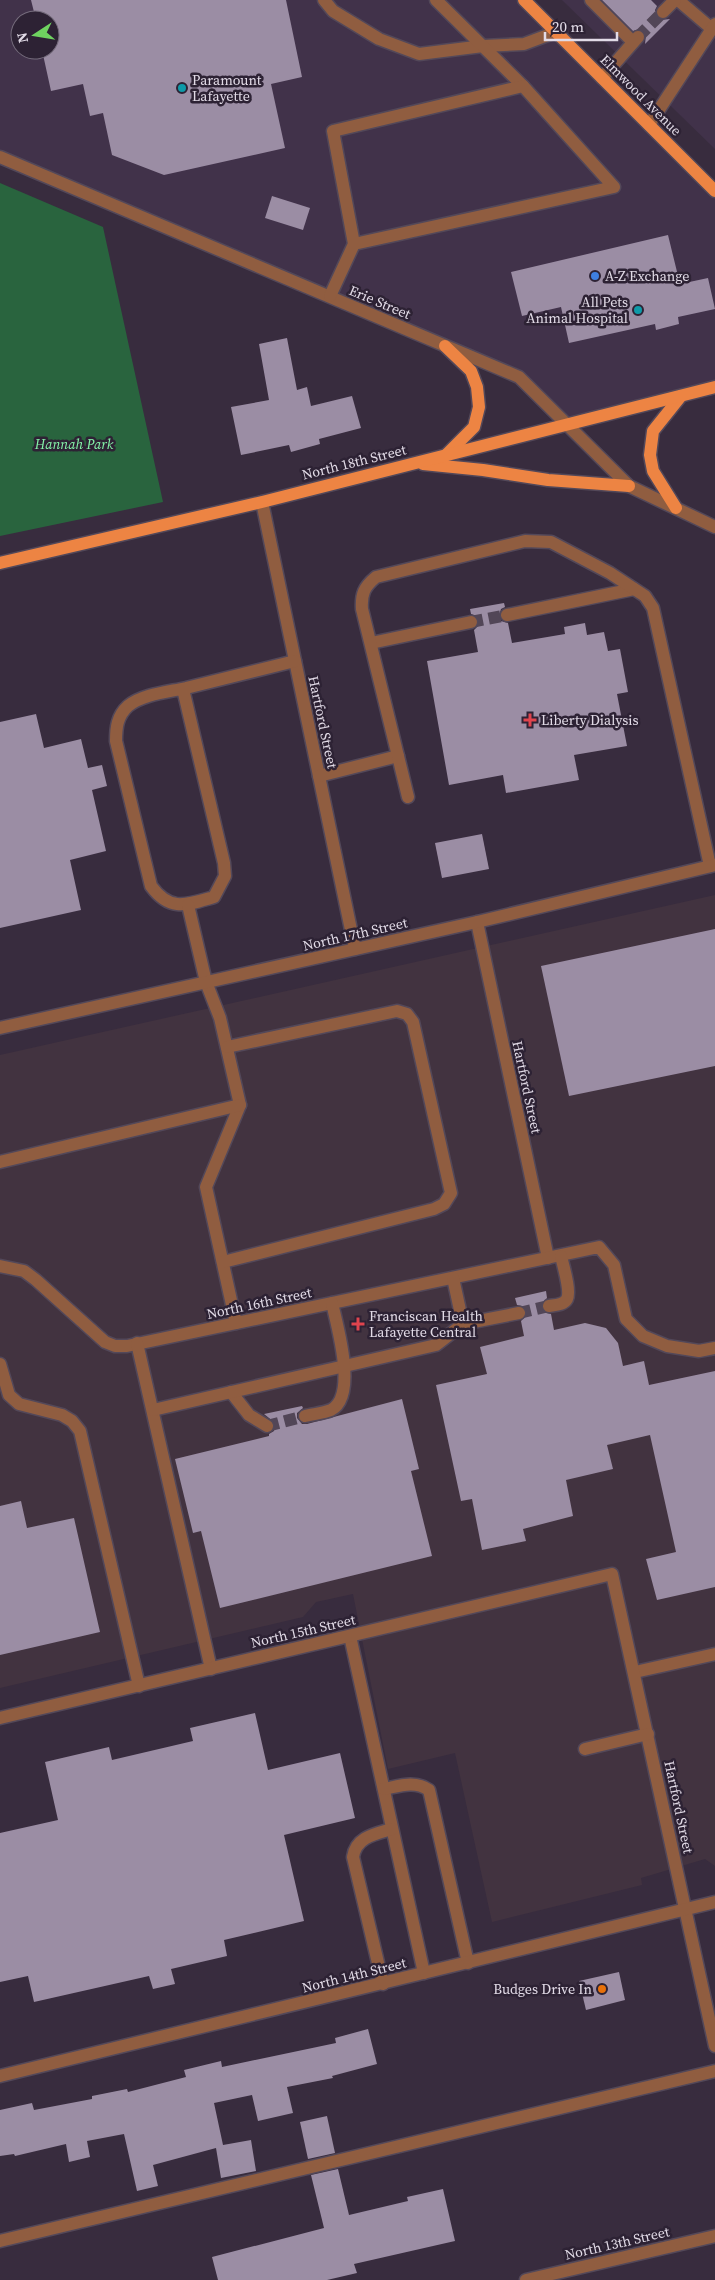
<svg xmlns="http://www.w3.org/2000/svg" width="715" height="2280" viewBox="0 0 715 2280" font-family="'Source Serif 4',serif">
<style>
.built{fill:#41324a;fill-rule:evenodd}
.medical{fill:#423340}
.green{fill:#29643e}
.building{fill:#9b8da4}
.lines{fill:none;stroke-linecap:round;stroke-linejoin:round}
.minor-tunnel{stroke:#524657;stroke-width:12;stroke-dasharray:12 6;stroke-linecap:butt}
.minor-casing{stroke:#534859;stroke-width:15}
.major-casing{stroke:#534859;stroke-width:15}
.minor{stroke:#905d40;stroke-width:12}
.major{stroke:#ed8443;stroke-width:12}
.culture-dot{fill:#0f9aa8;stroke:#2d2234;stroke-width:2}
.shop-dot{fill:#3f7fe0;stroke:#2d2234;stroke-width:2}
.health-dot{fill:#e0444e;stroke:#2d2234;stroke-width:2}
.food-dot{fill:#e8710a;stroke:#2d2234;stroke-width:2}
.labels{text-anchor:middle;stroke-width:5;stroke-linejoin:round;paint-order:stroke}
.poi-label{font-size:14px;fill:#e2dbe7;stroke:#2d2234;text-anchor:start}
.street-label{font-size:14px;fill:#e2dbe7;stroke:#2d2234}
.park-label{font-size:14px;font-style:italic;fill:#85f5a9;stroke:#2d2234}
</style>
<rect width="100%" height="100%" fill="#382c3e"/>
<!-- built -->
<g class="built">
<path d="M 0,0 L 524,0 L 715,191 L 715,387 L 566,425 L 519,377 L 0,157 ZM 20,20 L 50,20 L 50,50 L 20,50 Z"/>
<polygon points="562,0 715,0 715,149"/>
</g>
<!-- medical -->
<polygon class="medical" points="715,895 715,1866 705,1859 641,1878 642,1885 492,1922 455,1753 388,1769 353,1594 316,1602 303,1617 0,1688 0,1055"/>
<!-- green -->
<polygon class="green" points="0,183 103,227 163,502 0,536"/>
<!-- building -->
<g class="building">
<polygon points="31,0 286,0 302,77 271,84 285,148 164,175 112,155 103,113 90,116 83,84 51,91 42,50 50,50 50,20 36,20"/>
<polygon points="602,0 651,0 657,6 655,10 657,17 661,20 670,19 645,44 646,35 644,31 639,29 633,31"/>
<polygon points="272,196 310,208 303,230 265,218"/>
<polygon points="668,235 680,284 708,278 715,309 678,317 679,324 656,330 655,324 569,343 561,307 522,316 511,272"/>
<polygon points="287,338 297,390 307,387 311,406 352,396 361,428 319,439 320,444 291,452 289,445 241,455 231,407 269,400 259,344"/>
<polygon points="504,603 505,607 501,609 499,616 501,621 508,623 512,643 565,634 564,627 585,623 587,635 604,632 608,651 620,649 628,692 617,694 627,746 574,755 579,780 506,793 503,775 449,785 427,661 478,652 474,630 479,625 479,621 477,616 471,614 470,609"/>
<polygon points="36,714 44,748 81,739 88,768 102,765 107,786 92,790 106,851 70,860 81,910 0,928 0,722"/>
<polygon points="482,834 489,869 442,878 435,843"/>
<polygon points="715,929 715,1066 569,1096 541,966"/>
<polygon points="546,1291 547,1298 542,1303 541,1308 546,1313 551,1314 554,1330 585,1323 606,1328 618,1343 623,1366 644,1361 649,1385 715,1371 715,1587 657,1600 646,1559 676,1552 650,1435 607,1445 613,1469 566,1480 573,1516 523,1529 526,1541 482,1550 472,1499 461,1501 436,1385 487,1374 480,1347 524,1336 521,1321 526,1316 527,1311 522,1306 517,1305 515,1298"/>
<polygon points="402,1399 419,1469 411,1471 432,1556 220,1608 201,1531 193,1533 175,1459 269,1436 269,1434 274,1431 275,1426 274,1422 264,1414 302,1406 303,1408 297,1413 297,1418 302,1424 307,1424"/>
<polygon points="21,1501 27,1528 74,1518 100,1632 0,1655 0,1506"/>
<polygon points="255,1713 268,1770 340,1753 355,1818 284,1835 304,1921 224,1940 227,1956 171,1969 175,1984 153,1989 149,1976 34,2002 28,1976 0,1982 0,1833 58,1820 45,1762 109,1747 112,1760 193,1741 190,1728"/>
<polygon points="619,1972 625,2000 586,2010 579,1981"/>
<polygon points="368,2029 377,2064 332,2076 333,2078 287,2087 293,2113 258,2121 252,2095 214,2103 223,2145 251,2140 256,2171 221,2178 216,2148 153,2165 158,2186 137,2191 124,2134 87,2141 90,2157 69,2162 66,2144 15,2156 14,2154 0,2156 0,2110 32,2103 34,2110 92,2099 92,2096 127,2089 128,2092 186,2077 184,2070 221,2061 222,2067 336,2043 335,2038"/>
<polygon points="327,2116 335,2153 308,2159 300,2122"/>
<polygon points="338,2169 349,2215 408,2201 407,2197 443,2189 455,2241 354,2264 357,2273 327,2280 218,2280 212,2257 324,2228 311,2175"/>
</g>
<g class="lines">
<!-- minor-tunnel -->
<g class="minor-tunnel">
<polyline points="638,37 663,12"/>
<polyline points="471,622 507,615"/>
<polyline points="519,1313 549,1306"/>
<polyline points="267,1426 305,1416"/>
</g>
<defs>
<g id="minor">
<polyline points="324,0 333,11 379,39 419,54 483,46 524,44 556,32"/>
<polyline points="436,0 523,86"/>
<polyline points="591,0 633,42"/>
<polyline points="678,0 712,29"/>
<polyline points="663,12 675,0"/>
<polyline points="602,78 638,37"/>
<polyline points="649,125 715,24"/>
<polyline points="0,157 519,377 629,486 715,527"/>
<polyline points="330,296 354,244 614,187 523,86 333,131 354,244"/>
<polyline points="262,502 355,949"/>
<polyline points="507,615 634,589"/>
<polyline points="371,643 471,622"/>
<path d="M 183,689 L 224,863 L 225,876 L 214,897 C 186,905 170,912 151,886 L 116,741 C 116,728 117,716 128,706 C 143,694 168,692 186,688 C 223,679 259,670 295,661"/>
<polyline points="319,776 398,756"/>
<path d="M 408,797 L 362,609 C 361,594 364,587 376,577 L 525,541 L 551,542 L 610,573 L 645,596 L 653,608 L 710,866"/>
<polyline points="188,905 206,982 220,1018 240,1105 206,1187 236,1323"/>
<polyline points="477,922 548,1258"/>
<polyline points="0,1028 477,922 715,865"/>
<polyline points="0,1162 240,1105"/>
<polyline points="223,1262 434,1209 444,1204 451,1193 413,1022 407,1014 397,1011 227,1047"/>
<polyline points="0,1266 24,1271 36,1280 105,1342 115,1346 127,1346 599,1247 614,1265 626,1319 643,1336 667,1346 699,1351 715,1348"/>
<polyline points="453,1278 463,1324"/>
<path d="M 549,1306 C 555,1305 564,1305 567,1299 C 571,1291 563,1265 561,1256"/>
<polyline points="137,1343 211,1669"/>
<polyline points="0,1364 9,1395 19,1404 62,1415 72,1421 80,1431 139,1686"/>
<polyline points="231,1392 249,1415 267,1426"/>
<polyline points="153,1410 436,1345 463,1324 519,1313"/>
<path d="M 305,1416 C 313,1414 324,1413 331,1410 C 358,1396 337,1326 332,1303"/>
<polyline points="350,1636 424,1973"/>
<polyline points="635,1672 715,1654"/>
<polyline points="0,1718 612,1574 715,2046"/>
<polyline points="585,1749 648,1734"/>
<path d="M 384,1789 C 399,1786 415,1780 429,1790 L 468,1963"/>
<path d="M 383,1984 L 353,1857 C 356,1837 375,1834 392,1829"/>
<polyline points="0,2076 715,1902"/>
<polyline points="0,2241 715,2071"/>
<polyline points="526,2280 715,2236"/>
</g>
<g id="major">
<polyline points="524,0 715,191"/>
<polyline points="445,346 471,371 477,387 479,407 474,427 446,455"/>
<polyline points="423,464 483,470 548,480 629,486"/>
<polyline points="676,508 653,471 650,455 653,431 681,396"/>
<polyline points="0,563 262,502 715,387"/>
</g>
</defs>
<!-- minor casing -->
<use href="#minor" class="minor-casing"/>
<!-- major casing -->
<use href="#major" class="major-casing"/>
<!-- minor -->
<use href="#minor" class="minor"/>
<!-- major -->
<use href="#major" class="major"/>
</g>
<!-- markers -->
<g class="culture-dot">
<circle cx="182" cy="88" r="5"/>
<circle cx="638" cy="310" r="5"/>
</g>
<circle class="shop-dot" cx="595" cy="276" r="5"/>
<g class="health-dot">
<path d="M527.5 712.5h5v5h5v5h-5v5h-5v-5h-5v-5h5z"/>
<path d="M355.5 1316.5h5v5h5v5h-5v5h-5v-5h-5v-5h5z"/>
</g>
<circle class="food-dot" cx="602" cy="1989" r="5"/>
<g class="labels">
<!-- poi labels -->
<g class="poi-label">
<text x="192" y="85">Paramount<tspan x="192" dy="16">Lafayette</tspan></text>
<text x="605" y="281">A-Z Exchange</text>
<text x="628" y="307" text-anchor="end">All Pets<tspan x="628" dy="16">Animal Hospital</tspan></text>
<text x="541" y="725">Liberty Dialysis</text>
<text x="369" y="1321">Franciscan Health<tspan x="369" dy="16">Lafayette Central</tspan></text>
<text x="592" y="1994" text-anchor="end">Budges Drive In</text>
</g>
<!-- street labels -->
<g class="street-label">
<text transform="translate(641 95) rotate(45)" y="5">Elmwood Avenue</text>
<text transform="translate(380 302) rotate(23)" y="5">Erie Street</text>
<text transform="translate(354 462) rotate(-14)" y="5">North 18th Street</text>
<text transform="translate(323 722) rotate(78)" y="5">Hartford Street</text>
<text transform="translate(355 934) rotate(-13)" y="5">North 17th Street</text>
<text transform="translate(527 1087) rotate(78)" y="5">Hartford Street</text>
<text transform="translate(259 1303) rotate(-12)" y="5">North 16th Street</text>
<text transform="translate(303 1631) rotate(-13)" y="5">North 15th Street</text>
<text transform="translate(679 1807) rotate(78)" y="5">Hartford Street</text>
<text transform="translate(354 1975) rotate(-14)" y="5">North 14th Street</text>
<text transform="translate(617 2243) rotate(-13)" y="5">North 13th Street</text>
</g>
<!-- park labels -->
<g class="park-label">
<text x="74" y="449">Hannah Park</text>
</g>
</g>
<!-- north arrow -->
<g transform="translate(35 35) rotate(258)"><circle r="24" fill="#2d2234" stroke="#756c7c"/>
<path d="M0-4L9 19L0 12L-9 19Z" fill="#6fd360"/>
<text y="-8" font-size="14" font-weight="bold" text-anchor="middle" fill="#e2dbe7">N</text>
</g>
<!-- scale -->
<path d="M545 32v8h72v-8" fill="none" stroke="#e2dbe7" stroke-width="2.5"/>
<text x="552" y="32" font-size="15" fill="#e2dbe7" stroke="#2d2234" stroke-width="4" paint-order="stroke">20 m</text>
</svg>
